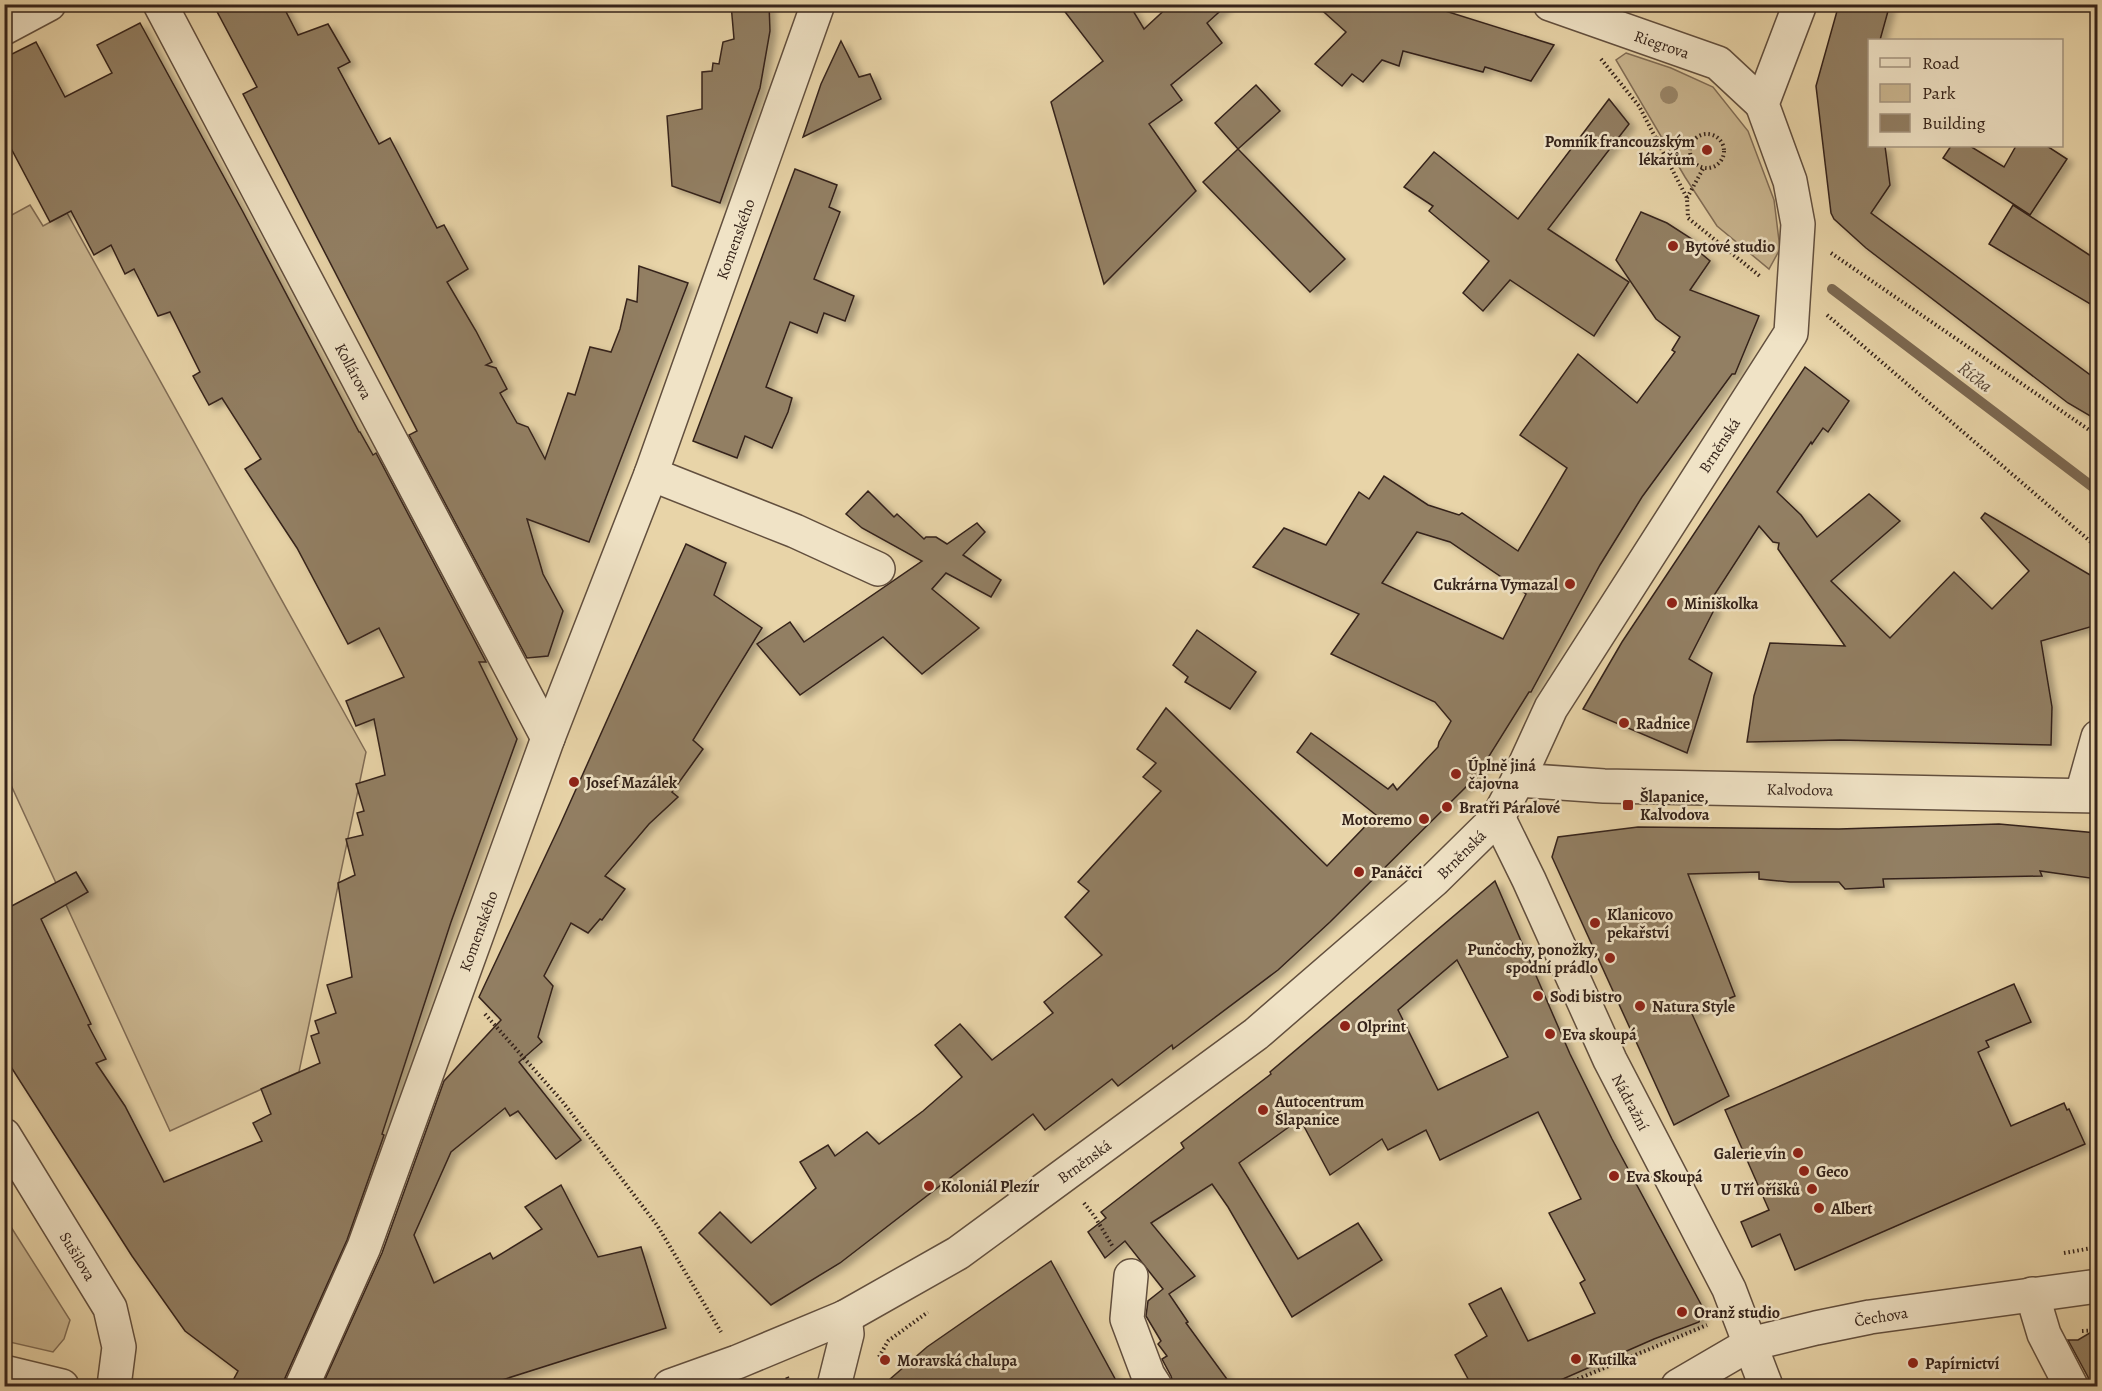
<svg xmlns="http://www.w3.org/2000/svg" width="2102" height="1391" viewBox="0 0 2102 1391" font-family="Alegreya,serif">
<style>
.green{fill:#cab690;stroke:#806c55;stroke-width:1.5}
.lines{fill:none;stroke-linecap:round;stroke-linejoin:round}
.stream{stroke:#7c6952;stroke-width:10}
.building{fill:#927f64;stroke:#35231a;stroke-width:1.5;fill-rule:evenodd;filter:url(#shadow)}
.minor-casing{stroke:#624f3e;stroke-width:36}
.path{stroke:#35231a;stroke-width:4;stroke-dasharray:1.5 3;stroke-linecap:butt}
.minor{stroke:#f0e3c6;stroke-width:33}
.tree{fill:#9a876a}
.poi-dot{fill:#8f2418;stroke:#f0e3c6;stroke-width:2}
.labels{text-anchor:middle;stroke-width:5;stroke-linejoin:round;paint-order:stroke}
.street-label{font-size:16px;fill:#35231a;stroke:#f0e3c6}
.poi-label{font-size:16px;font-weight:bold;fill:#35231a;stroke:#f0e3c6;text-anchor:start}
.water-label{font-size:18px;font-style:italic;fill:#584636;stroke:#f0e3c6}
</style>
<defs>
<filter id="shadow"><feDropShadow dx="6" dy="4" stdDeviation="3" flood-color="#0004"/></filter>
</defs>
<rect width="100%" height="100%" fill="#e8d4a8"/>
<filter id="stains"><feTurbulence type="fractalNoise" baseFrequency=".00333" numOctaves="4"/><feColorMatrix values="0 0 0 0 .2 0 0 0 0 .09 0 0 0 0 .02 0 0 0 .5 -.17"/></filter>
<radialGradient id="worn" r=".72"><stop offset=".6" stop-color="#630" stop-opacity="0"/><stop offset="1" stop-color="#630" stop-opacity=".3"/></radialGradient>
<!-- green -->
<g class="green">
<polygon points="1626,53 1671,68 1713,87 1748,131 1774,200 1780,249 1769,269 1717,226 1685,177 1616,60"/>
<polygon points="30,205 43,226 67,213 366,752 299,1072 170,1131 5,772 4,206 10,216"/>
<polygon points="4,1216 70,1320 64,1339 53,1352 5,1341"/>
</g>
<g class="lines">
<!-- stream -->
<polyline class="stream" points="1832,289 2098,491"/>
</g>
<!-- building -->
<g class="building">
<polygon points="213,4 282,4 298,35 328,24 350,62 338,68 379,144 390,138 437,228 444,225 468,269 447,282 476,331 492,362 486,365 496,368 507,389 500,393 517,423 528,427 545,459 568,393 575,395 590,347 611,352 620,329 627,299 637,302 639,266 688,283 589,542 527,519 543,574 563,611 548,656 527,658 409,435 417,431 243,94 257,87"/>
<polygon points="731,4 769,4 770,31 760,88 720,203 672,186 667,116 702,109 702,72 712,71 713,63 719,64 723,42 734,39"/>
<polygon points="1059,4 1129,4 1144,29 1171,4 1228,4 1207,23 1222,43 1171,85 1182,100 1149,124 1196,191 1104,284 1051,102 1103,61"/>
<polygon points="1315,4 1423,4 1554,45 1531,81 1485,67 1483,72 1403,51 1399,66 1382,60 1363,82 1352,74 1342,86 1315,64 1346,32"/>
<polygon points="1839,4 1890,4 1880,40 1869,40 1869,146 1885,146 1890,185 1871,213 2097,380 2097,420 2068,403 1866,248 1834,219 1831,213 1816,86"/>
<polygon points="140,23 243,212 359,432 360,432 373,455 376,453 486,662 479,662 517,739 451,922 382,1134 384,1135 347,1240 285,1378 284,1386 230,1386 238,1371 185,1331 132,1256 4,1056 4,910 76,872 88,892 41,919 91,1024 88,1025 106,1059 96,1063 125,1106 164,1182 262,1141 253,1123 271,1114 261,1089 320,1063 311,1036 319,1033 315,1021 336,1013 327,985 352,977 338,883 355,875 346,839 363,835 357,813 364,811 356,784 385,775 374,719 356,726 346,701 404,677 379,628 348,644 297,548 245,469 261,459 222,398 209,405 193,376 200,372 170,312 158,316 134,269 125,274 111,245 94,255 71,211 50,222 4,135 4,58 36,42 65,97 112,73 97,45"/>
<polygon points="841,41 859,77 870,74 881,99 803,137 821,84"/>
<polygon points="1256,85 1280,111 1238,149 1215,123"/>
<polygon points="1609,99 1629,124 1548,229 1629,282 1594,336 1510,280 1483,311 1463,293 1489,261 1429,211 1433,206 1404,187 1434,152 1518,219"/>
<polygon points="1951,146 1970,146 2004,167 2016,146 2047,146 2067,159 2030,215 1943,158"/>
<polygon points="1238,149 1345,259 1310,292 1203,182"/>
<polygon points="795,169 837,185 829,207 840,212 814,279 854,296 845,321 824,313 817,333 790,322 766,387 792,398 788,412 772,448 745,436 737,458 693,441"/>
<polygon points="2013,205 2097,260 2097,308 1989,244"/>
<path d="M 1641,212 L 1667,223 L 1692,239 L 1691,245 L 1710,261 L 1690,290 L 1759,316 L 1735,374 L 1732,374 L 1642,497 L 1600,565 L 1531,692 L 1529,692 L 1476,777 L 1330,922 L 1278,970 L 1173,1049 L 1172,1045 L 1118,1086 L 1112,1079 L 1045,1130 L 1033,1114 L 840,1263 L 771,1305 L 699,1233 L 720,1212 L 751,1243 L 816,1188 L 800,1162 L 828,1145 L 835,1156 L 867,1132 L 879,1144 L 923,1111 L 962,1077 L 935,1045 L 960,1024 L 992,1060 L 1053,1013 L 1044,1002 L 1102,955 L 1065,917 L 1089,891 L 1078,882 L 1161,791 L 1143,777 L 1156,763 L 1137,749 L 1166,708 L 1327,866 L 1376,815 L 1297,752 L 1311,733 L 1388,789 L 1393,784 L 1397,790 L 1438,747 L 1439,742 L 1451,721 L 1435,702 L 1331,654 L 1359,614 L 1253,567 L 1284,528 L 1326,545 L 1359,492 L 1369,499 L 1384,476 L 1428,505 L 1459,515 L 1462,513 L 1518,551 L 1567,468 L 1520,435 L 1578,354 L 1637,403 L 1675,352 L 1672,350 L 1680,337 L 1656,319 L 1616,260 ZM 1417,532 L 1450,542 L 1526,594 L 1503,639 L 1382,583 Z"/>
<polygon points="1805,367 1849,401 1828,432 1823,428 1812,444 1811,442 1777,492 1801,515 1817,537 1869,494 1900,521 1831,581 1890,638 1954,572 1992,609 2029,571 1981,518 1985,513 2097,579 2097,625 2041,641 2052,707 2051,745 1840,740 1747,742 1754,696 1770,643 1845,646 1778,549 1779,543 1773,542 1759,526 1709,603 1715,608 1689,659 1712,673 1687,753 1583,709 1622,642"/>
<polygon points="868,491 894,517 897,514 924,539 926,537 936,537 947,544 977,523 985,532 963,555 1001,580 991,597 946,573 932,589 979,628 922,674 883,637 800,695 757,644 790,622 804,642 922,561 862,528 846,514"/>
<polygon points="686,544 726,563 714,595 762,628 693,740 703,749 672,792 678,797 649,824 605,876 625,889 602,920 600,919 588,933 571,923 544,976 553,986 538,1037 542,1042 519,1062 581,1140 556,1159 518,1111 510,1116 505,1108 451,1152 414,1235 434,1283 490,1253 493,1259 542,1229 525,1207 561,1185 598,1257 641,1247 666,1328 483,1386 322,1386 382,1253 444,1081 501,1020 479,997 560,825"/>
<polygon points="1197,630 1256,672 1230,709 1185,682 1188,677 1173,665"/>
<polygon points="1999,824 2097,833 2097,879 2040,871 2042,876 1883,879 1884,887 1845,889 1839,882 1790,882 1759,879 1759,872 1688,874 1735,996 1692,1014 1729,1096 1674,1125 1552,857 1558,837 1638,827 1839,829"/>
<path d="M 1495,881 L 1570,1054 L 1612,1139 L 1703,1308 L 1699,1322 L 1654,1339 L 1547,1386 L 1472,1386 L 1455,1355 L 1487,1336 L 1469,1304 L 1501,1288 L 1528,1341 L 1595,1313 L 1580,1283 L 1585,1280 L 1549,1213 L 1581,1199 L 1538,1112 L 1440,1160 L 1426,1130 L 1388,1150 L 1382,1139 L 1330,1175 L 1300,1119 L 1239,1163 L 1298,1259 L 1358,1223 L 1382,1260 L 1292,1317 L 1228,1207 L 1212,1184 L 1151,1223 L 1195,1276 L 1169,1294 L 1188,1322 L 1186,1323 L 1232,1386 L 1174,1386 L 1171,1376 L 1162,1359 L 1167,1356 L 1158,1344 L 1161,1341 L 1146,1316 L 1148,1301 L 1163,1289 L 1125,1241 L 1105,1258 L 1088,1232 L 1106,1218 L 1101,1212 L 1184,1148 L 1181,1143 L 1271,1074 L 1270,1072 ZM 1457,960 L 1508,1057 L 1438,1090 L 1398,1010 Z"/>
<polygon points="2014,984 2031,1022 1986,1041 1989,1047 1978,1052 2011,1126 2064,1103 2067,1110 2069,1109 2085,1144 1795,1270 1780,1234 1752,1247 1741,1222 1769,1210 1725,1110"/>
<polygon points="1051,1261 1119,1386 882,1386 927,1347"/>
<polygon points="2093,1331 2094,1339 2097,1338 2097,1386 2090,1386 2088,1377 2068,1340 2078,1340"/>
</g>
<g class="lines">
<defs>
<g id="minor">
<polyline points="160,4 548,738"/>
<polyline points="1550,4 1718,63 1762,104"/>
<polyline points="4,28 49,4"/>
<polyline points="651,474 795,531 878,569"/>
<polyline points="1518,780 1604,786 2098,796"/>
<polyline points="2082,794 2098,737"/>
<polyline points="1498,817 1529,880 1610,1060 1729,1289 1766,1386"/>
<polyline points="4,1135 110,1308 119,1347 114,1386"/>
<polyline points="1131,1276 1127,1319 1148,1375 1155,1386"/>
<polyline points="2032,1294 2044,1334 2071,1386"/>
<polyline points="4,1372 62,1386"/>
<polyline points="302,1386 364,1247 548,738 651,474 818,4"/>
<polyline points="670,1386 737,1362 845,1317 958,1253 1256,1034 1434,880 1498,817 1518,780 1551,708 1791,333 1798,224 1790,181 1762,104 1800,4"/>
<polyline points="834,1386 847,1334 845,1317"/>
<polyline points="1678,1386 1750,1344 1816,1328 1870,1317 2098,1286"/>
</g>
</defs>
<!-- minor casing -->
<use href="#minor" class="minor-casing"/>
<!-- path -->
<g class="path">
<polyline points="1601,59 1639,106 1687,198 1688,218 1761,277"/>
<circle cx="1707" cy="151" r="17"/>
<polyline points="1657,138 1693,141"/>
<polyline points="1687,198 1704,167"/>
<polyline points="1831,253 2098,436"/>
<polyline points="1827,315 2098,548"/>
<polyline points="485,1014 562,1101 657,1225 721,1332"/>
<polyline points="1084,1203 1095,1217 1113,1247"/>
<polyline points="2064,1253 2098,1247"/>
<polyline points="2082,1331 2098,1330"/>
<polyline points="879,1357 888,1341 928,1312"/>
<polyline points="787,1377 791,1386"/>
<polyline points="1561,1386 1707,1325"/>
</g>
<!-- minor -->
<use href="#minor" class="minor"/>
</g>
<!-- trees -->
<circle class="tree" cx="1669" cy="95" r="9"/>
<!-- markers -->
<g class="poi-dot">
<circle cx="1707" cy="150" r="6"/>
<circle cx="1673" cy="246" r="6"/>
<circle cx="1570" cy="584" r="6"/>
<circle cx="1672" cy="603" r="6"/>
<circle cx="1624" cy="723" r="6"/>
<circle cx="1456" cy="774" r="6"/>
<circle cx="574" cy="782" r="6"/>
<rect x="1622" y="799" width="12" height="12" rx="3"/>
<circle cx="1447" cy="807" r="6"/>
<circle cx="1424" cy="819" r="6"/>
<circle cx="1359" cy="872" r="6"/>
<circle cx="1595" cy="923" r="6"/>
<circle cx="1610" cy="958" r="6"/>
<circle cx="1538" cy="996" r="6"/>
<circle cx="1640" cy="1006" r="6"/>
<circle cx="1345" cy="1026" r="6"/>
<circle cx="1550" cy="1034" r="6"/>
<circle cx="1263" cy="1110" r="6"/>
<circle cx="1798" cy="1153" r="6"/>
<circle cx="1804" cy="1171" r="6"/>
<circle cx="1614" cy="1176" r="6"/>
<circle cx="929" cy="1186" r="6"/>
<circle cx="1812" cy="1189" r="6"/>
<circle cx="1819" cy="1208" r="6"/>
<circle cx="1682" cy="1312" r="6"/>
<circle cx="1576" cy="1359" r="6"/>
<circle cx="885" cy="1360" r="6"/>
<circle cx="1913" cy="1363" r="6"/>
</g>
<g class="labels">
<!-- street labels -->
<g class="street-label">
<text transform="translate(1662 44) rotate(19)" y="6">Riegrova</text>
<text transform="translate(735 239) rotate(-70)" y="6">Komenského</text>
<text transform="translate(354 371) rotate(62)" y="6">Kollárova</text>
<text transform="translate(1719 445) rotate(-57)" y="6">Brněnská</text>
<text transform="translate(1800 789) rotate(1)" y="6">Kalvodova</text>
<text transform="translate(1461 854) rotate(-45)" y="6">Brněnská</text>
<text transform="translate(478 931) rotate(-70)" y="6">Komenského</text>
<text transform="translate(1631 1102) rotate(62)" y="6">Nádražní</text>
<text transform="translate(1084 1161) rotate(-36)" y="6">Brněnská</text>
<text transform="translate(78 1256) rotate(59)" y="6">Sušilova</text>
<text transform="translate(1881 1316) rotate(-9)" y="6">Čechova</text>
</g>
<!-- poi labels -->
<g class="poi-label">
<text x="1695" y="147" text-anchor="end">Pomník francouzským<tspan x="1695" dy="18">lékařům</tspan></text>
<text x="1685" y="252">Bytové studio</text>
<text x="1558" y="590" text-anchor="end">Cukrárna Vymazal</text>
<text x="1684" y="609">Miniškolka</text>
<text x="1636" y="729">Radnice</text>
<text x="1468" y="771">Úplně jiná<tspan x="1468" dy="18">čajovna</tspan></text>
<text x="586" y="788">Josef Mazálek</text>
<text x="1640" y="802">Šlapanice,<tspan x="1640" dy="18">Kalvodova</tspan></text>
<text x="1459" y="813">Bratři Páralové</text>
<text x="1412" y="825" text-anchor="end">Motoremo</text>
<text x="1371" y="878">Panáčci</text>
<text x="1607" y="920">Klanicovo<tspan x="1607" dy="18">pekařství</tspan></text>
<text x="1598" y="955" text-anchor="end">Punčochy, ponožky,<tspan x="1598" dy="18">spodní prádlo</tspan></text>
<text x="1550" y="1002">Sodi bistro</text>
<text x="1652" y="1012">Natura Style</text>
<text x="1357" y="1032">Olprint</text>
<text x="1562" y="1040">Eva skoupá</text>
<text x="1275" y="1107">Autocentrum<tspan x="1275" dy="18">Šlapanice</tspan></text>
<text x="1786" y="1159" text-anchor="end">Galerie vín</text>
<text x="1816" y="1177">Geco</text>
<text x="1626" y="1182">Eva Skoupá</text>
<text x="941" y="1192">Koloniál Plezír</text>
<text x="1800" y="1195" text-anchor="end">U Tří oříšků</text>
<text x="1831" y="1214">Albert</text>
<text x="1694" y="1318">Oranž studio</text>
<text x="1588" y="1365">Kutilka</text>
<text x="897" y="1366">Moravská chalupa</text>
<text x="1925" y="1369">Papírnictví</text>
</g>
<!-- water labels -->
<g class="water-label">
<text transform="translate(1975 377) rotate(37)" y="6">Říčka</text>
</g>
</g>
<!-- margin -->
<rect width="2102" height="1391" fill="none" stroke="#e8d4a8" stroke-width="24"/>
<rect x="6" y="6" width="2090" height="1379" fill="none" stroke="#35231a" stroke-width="3"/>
<rect x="12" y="12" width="2078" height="1367" fill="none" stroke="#35231a" stroke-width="1.5"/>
<!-- legend -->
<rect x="1868" y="39" width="195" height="108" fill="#f0e3c6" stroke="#a59681" stroke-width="1.5"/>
<rect x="1880" y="58" width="30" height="9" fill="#f0e3c6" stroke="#a59681" stroke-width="1.5"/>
<text x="1922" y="69" font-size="18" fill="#35231a">Road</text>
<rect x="1880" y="84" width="30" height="18" fill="#cab690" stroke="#a59681" stroke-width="1.5"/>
<text x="1922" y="99" font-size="18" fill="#35231a">Park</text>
<rect x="1880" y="114" width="30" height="18" fill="#927f64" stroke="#a59681" stroke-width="1.5"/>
<text x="1922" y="129" font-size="18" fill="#35231a">Building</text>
<rect width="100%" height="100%" filter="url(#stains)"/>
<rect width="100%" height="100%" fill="url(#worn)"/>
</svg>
